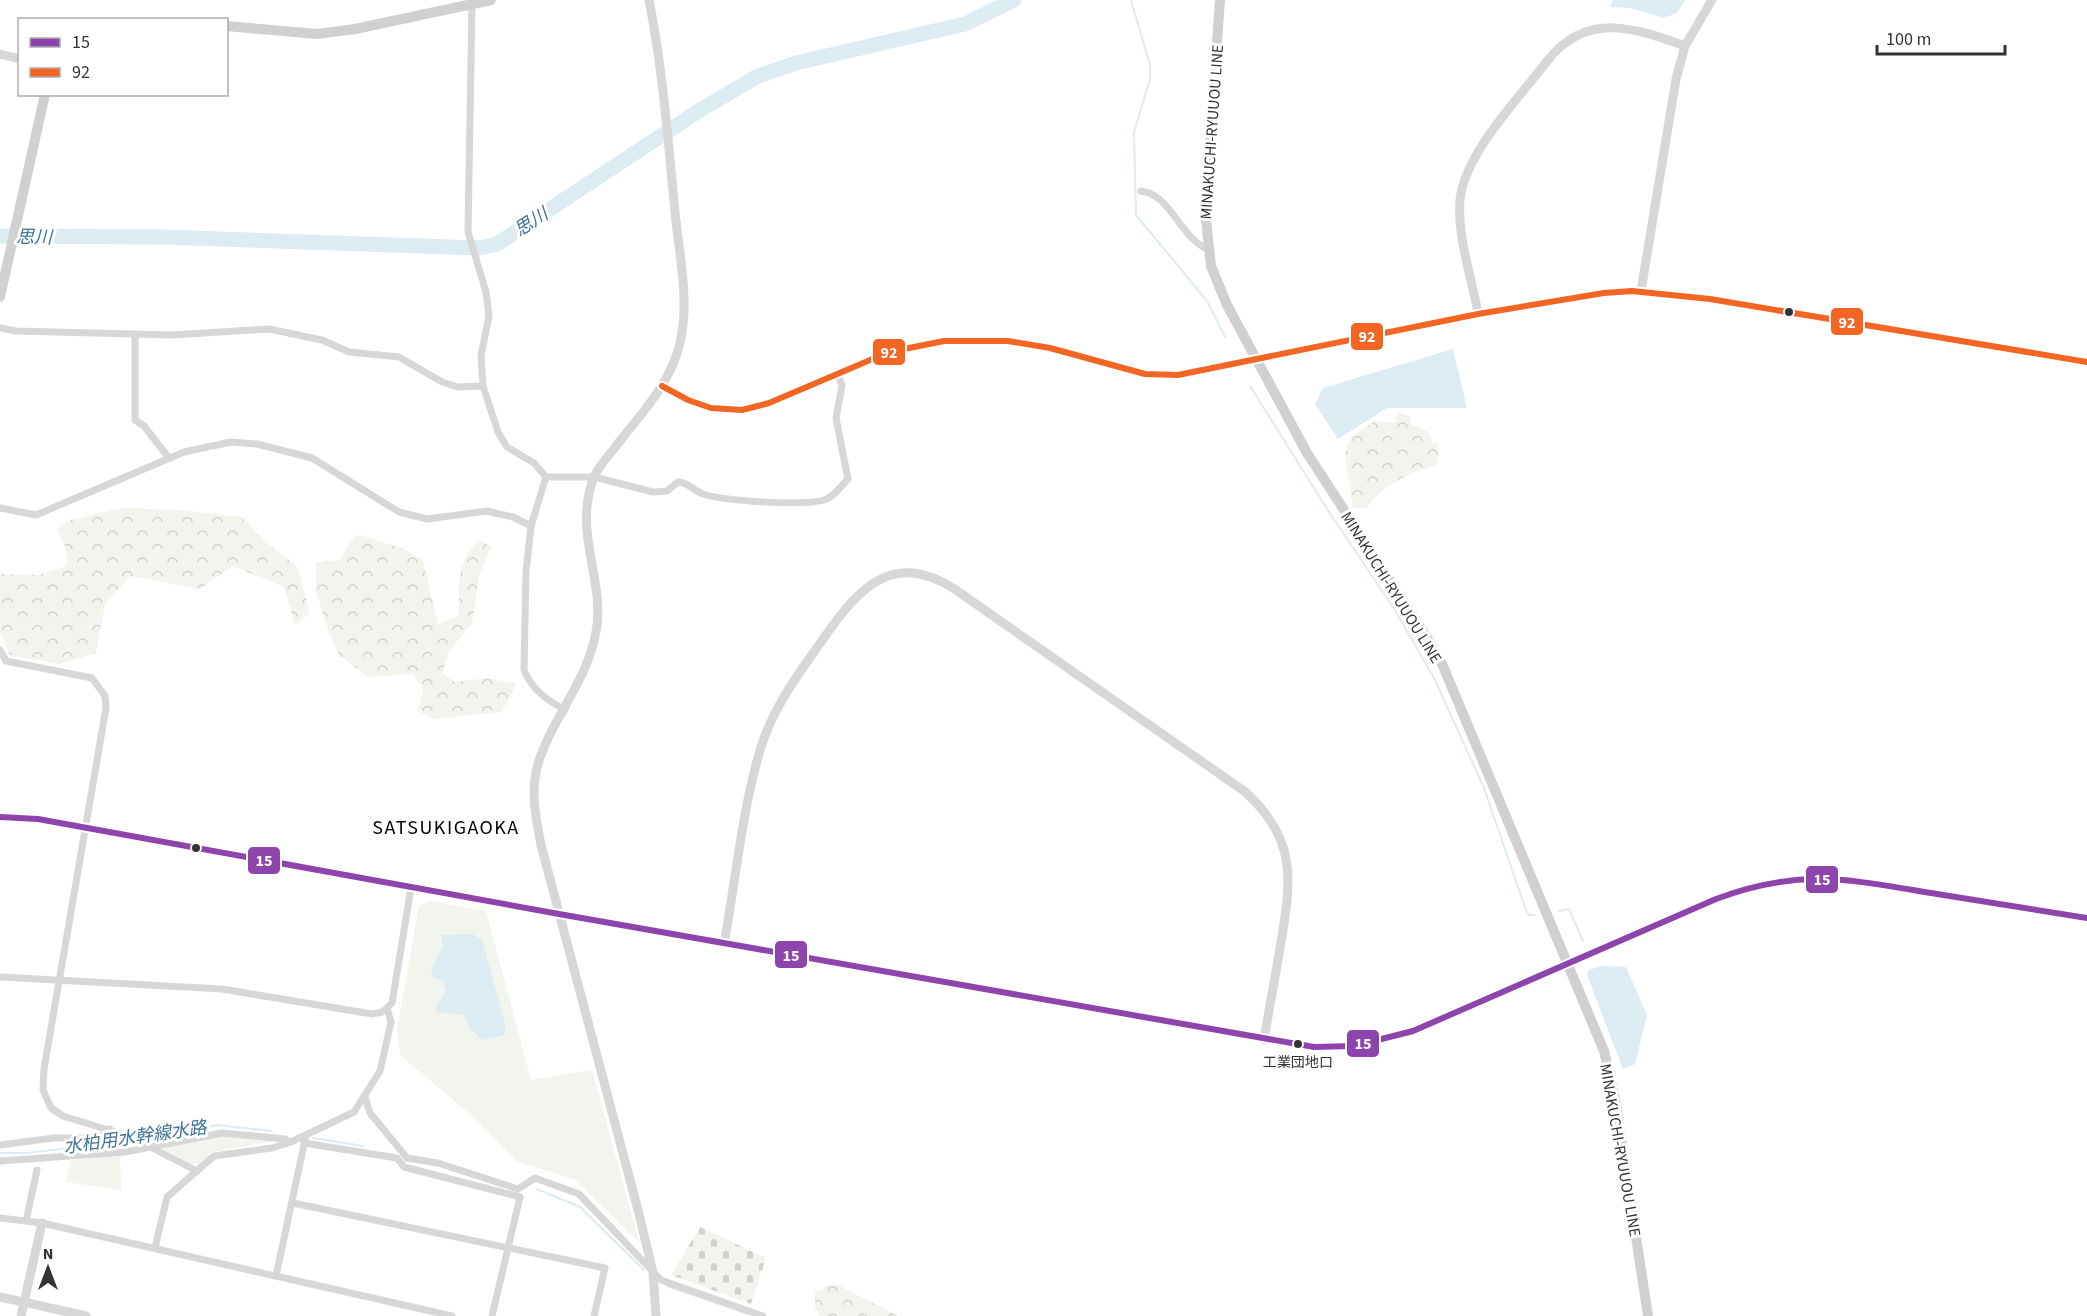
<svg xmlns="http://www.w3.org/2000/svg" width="2087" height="1316" viewBox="0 0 2087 1316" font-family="'Source Sans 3','Noto Sans JP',sans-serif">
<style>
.green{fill:#f1f5ed}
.forest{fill:url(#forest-crowns)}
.cemetery{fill:url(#cemetery-stones)}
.water{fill:#ddebf3}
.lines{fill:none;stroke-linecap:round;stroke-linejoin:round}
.stream{stroke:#ddebf3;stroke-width:2}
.river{stroke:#ddebf3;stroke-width:15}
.minor{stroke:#d7d7d7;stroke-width:7}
.tertiary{stroke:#d7d7d7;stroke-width:9}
.secondary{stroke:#d0d0d0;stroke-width:10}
.bus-1-casing{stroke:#fff;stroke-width:10}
.bus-2-casing{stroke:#fff;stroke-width:10}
.bus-1{stroke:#8e44ad;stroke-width:6}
.bus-2{stroke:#f26522;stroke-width:6}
.bus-dot{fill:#333;stroke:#fff;stroke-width:2}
.labels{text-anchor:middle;stroke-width:6;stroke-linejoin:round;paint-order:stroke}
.bus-label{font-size:14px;fill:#333;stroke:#fff}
.street-label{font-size:16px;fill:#333;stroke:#fff}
.water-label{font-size:18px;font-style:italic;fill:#3f7597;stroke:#fff}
.quarter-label{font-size:20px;letter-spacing:1.5px;fill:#000;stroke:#fff}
.line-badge{stroke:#fff;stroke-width:2}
.badge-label{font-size:16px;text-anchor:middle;font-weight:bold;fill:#fff}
</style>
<defs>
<pattern id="forest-crowns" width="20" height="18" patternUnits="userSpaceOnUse" patternTransform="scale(1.5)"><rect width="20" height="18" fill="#f1f5ed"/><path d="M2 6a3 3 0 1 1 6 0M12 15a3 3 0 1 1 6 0" fill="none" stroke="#cfd2cc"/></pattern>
<pattern id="cemetery-stones" width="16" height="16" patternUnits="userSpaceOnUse" patternTransform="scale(1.5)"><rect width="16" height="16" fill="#f1f5ed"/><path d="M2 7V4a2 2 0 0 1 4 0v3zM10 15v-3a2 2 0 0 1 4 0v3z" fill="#cfd2cc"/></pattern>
</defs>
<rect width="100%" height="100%" fill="#fff"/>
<!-- green -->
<g class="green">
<polygon points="430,901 486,911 531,1080 592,1070 639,1242 575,1180 516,1161 478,1121 400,1055 397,1030 419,906"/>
<polygon points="227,1135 282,1140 212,1152 201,1163 192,1164 160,1147"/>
<polygon points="120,1155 121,1190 66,1182 71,1160"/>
</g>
<!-- forest -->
<g class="forest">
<path d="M 1398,413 L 1410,416 L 1411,425 L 1429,432 L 1432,443 L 1438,443 L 1438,460 L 1435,466 C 1410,471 1380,487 1366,509 L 1353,508 L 1345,455 L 1350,438 L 1375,421 L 1395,423 Z"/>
<path d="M 122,508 L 179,510 L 242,517 L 265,542 L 297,566 L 310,613 L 295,625 L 284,587 L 233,566 L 200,589 L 130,576 L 105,605 L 96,653 L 59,664 L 10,655 L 0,632 L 0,574 L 38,575 L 65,567 C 70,553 64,543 57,530 L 66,521 Z"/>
<path d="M 360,535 L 404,549 L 423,560 L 438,625 L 459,615 C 459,586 456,559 480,540 L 491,547 L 479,577 L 472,624 L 450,650 L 442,673 L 455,682 L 488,678 L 516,684 L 502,712 L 432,719 L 418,711 L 423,689 L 413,674 L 368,677 L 339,655 L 329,632 L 316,592 L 316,563 L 339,560 L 354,537 Z"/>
<polygon points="828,1285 838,1285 898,1316 821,1316 815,1308 815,1293"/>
</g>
<!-- cemetery -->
<polygon class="cemetery" points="700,1227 766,1258 751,1304 671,1275"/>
<!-- water -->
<g class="water">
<polygon points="1615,0 1685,0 1677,13 1664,18 1630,8 1611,7 1612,1"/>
<polygon points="1453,349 1467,408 1387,408 1338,439 1315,404 1323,388"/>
<polygon points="472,934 482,940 506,1027 504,1035 482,1040 470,1028 464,1015 438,1012 435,1009 446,991 443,982 433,977 431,971 442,947 442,935"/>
<polygon points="1601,966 1626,967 1647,1015 1635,1064 1623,1069 1587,975 1589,970"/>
</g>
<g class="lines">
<!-- stream -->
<g class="stream">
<polyline points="1131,0 1150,65 1150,79 1134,132 1136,215 1207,301 1225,337"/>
<polyline points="1250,386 1327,509 1395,610 1434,678 1484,788 1526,910 1529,915 1535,915"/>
<polyline points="1559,911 1569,909 1583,941"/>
<polyline points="313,1138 363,1146"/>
<polyline points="140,1140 217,1125 271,1131"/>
<polyline points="0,1153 26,1153 132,1141"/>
<polyline points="537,1189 580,1207 644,1270"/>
<polyline points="667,1286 748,1314"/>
</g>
<!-- river -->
<polyline class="river" points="0,236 163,237 480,248 497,244 697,112 756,77 796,63 965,24 1014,0"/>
<!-- minor -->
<g class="minor">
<path d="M 472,4 L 468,232 L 486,292 L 489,316 L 481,356 L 483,386 L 498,432 L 507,447 L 534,463 L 546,477 L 594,477 L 653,492 L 667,491 L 678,482 C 688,482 694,491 703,494 C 724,501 803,506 824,500 C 833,498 842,485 848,479 L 836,418 L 842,386 L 837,372"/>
<path d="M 1141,191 C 1170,194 1180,237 1207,249"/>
<polyline points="0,328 16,331 172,335 269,329 322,340 349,352 399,357 442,382 458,387 483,386"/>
<polyline points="135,334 135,420 144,426 169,458"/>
<path d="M 546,477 L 531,526 L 526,572 L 524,670 C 532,690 547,700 565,710"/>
<polyline points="0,508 36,515 184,452 231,442 257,444 312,458 399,512 427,519 487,511 513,517 531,526"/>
<polyline points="0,650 6,661 92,678 105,696 106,708 44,1069 43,1090 51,1108 63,1116 131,1137 197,1171"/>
<polyline points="0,977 222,989 372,1014 382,1012 392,1003 411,888"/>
<polyline points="365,1097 370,1113 407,1158 438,1163 518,1189 535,1178 579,1194 661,1280 763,1316"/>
<polyline points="304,1143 397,1158 404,1167 520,1197 492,1316"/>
<polyline points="0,1145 53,1138 85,1138 104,1135 110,1129"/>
<polyline points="0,1161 125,1152 222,1133 285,1139 289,1142"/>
<polyline points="293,1203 605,1268 594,1316"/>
<polyline points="0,1218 42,1223 452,1316"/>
<polyline points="26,1221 37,1170"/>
<polyline points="155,1248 167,1197 214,1156 272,1148 291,1142 354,1112 380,1071 391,1022 387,1008"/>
<polyline points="276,1276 305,1140"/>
</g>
<!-- tertiary -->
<g class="tertiary">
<path d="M 649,0 C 663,70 668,141 675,212 C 679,254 690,301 680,343 C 671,383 641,414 616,446 C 609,456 600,464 595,475 C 571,530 606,580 596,632 C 587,682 552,718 538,764 C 530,790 536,820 541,845 L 638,1210 L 653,1272 L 656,1316"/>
<polyline points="0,54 20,59"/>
<polyline points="1641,291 1676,79 1685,46 1712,0"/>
<path d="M 1478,314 C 1472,278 1457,237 1460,200 C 1464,154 1520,97 1548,60 C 1587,11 1635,28 1685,46"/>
<polyline points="662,386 688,400 711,408 742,410 769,403 889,352 944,341 1008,341 1050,348 1145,374 1178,375 1478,314 1604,293 1632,291 1710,299 2087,362"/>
<path d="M 0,817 L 38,819 L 559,914 L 1314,1047 L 1354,1046 L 1413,1031 L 1716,899 C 1801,867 1851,880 1937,894 C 1987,902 2037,910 2087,918"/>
<path d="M 724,944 C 736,879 742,810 761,747 C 772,712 793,681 814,652 C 850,601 884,545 953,588 L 1244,791 C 1299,839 1291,883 1280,948 C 1275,979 1269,1009 1264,1040"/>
<polyline points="0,1297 86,1316"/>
<polyline points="21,1316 42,1223"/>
</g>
<!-- secondary -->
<g class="secondary">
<polyline points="1220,0 1205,210 1211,266 1227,305 1307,453 1428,639 1443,666 1604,1051 1615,1098 1648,1316"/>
<polyline points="226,26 317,34 355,29 491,0"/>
<polyline points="0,297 45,94"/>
</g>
<defs>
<path id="bus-1" d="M 0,817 L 38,819 L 559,914 L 1314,1047 L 1354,1046 L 1413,1031 L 1716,899 C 1801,867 1851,880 1937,894 C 1987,902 2037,910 2087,918"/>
<polyline id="bus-2" points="662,386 688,400 711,408 742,410 769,403 889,352 944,341 1008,341 1050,348 1145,374 1178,375 1478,314 1604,293 1632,291 1710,299 2087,362"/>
</defs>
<!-- bus-1 casing -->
<use href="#bus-1" class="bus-1-casing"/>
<!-- bus-2 casing -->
<use href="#bus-2" class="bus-2-casing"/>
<!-- bus-1 -->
<use href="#bus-1" class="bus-1"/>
<!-- bus-2 -->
<use href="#bus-2" class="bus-2"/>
</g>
<!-- markers -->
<g class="bus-dot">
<circle cx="1789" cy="312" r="5"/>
<circle cx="196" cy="848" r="5"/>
<circle cx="1298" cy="1044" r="5"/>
</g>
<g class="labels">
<!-- bus labels -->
<g class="bus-label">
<text x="1298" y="1067">工業団地口</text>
</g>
<!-- street labels -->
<g class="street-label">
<text transform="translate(1211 132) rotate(-86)" y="6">MINAKUCHI-RYUUOU LINE</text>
<text transform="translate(1392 587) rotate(58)" y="6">MINAKUCHI-RYUUOU LINE</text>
<text transform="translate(1621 1150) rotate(80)" y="6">MINAKUCHI-RYUUOU LINE</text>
</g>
<!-- water labels -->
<g class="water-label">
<text transform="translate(531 222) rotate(-33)" y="6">思川</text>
<text transform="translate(34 237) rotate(1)" y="6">思川</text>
<text transform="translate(135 1137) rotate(-8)" y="6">水柏用水幹線水路</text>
</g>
<!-- quarter labels -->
<g class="quarter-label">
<text x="446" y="834">SATSUKIGAOKA</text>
</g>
</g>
<g class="line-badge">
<rect x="1830" y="307" width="34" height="29" rx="6" fill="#f26522"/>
<rect x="1350" y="322" width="34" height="29" rx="6" fill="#f26522"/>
<rect x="872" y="338" width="34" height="28" rx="6" fill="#f26522"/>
<rect x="247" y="846" width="34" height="29" rx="6" fill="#8e44ad"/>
<rect x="1805" y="865" width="34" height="29" rx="6" fill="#8e44ad"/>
<rect x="774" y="940" width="34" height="29" rx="6" fill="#8e44ad"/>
<rect x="1346" y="1029" width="34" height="29" rx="6" fill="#8e44ad"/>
</g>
<g class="badge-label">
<text x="1847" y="328">92</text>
<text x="1367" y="342">92</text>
<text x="889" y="358">92</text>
<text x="264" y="866">15</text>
<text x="1822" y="885">15</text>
<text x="791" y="961">15</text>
<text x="1363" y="1049">15</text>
</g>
<!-- legend -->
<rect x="18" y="18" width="210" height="78" fill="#ffffff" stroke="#adadad" stroke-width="1.5"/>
<rect x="30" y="38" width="30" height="9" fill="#8e44ad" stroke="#adadad" stroke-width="1.5"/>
<text x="72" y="48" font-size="18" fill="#333333">15</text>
<rect x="30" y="68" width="30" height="9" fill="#f26522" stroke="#adadad" stroke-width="1.5"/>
<text x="72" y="78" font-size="18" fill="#333333">92</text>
<!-- north arrow -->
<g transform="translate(48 1268)" stroke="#ffffff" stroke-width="4.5" paint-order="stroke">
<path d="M0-4.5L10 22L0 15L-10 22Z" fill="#333333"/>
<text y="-9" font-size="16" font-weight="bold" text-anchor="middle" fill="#333333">N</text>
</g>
<!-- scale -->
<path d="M1877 45v9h128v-9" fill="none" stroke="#333333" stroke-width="3"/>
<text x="1886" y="45" font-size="18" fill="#333333" stroke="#ffffff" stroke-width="4.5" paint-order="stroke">100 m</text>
</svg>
